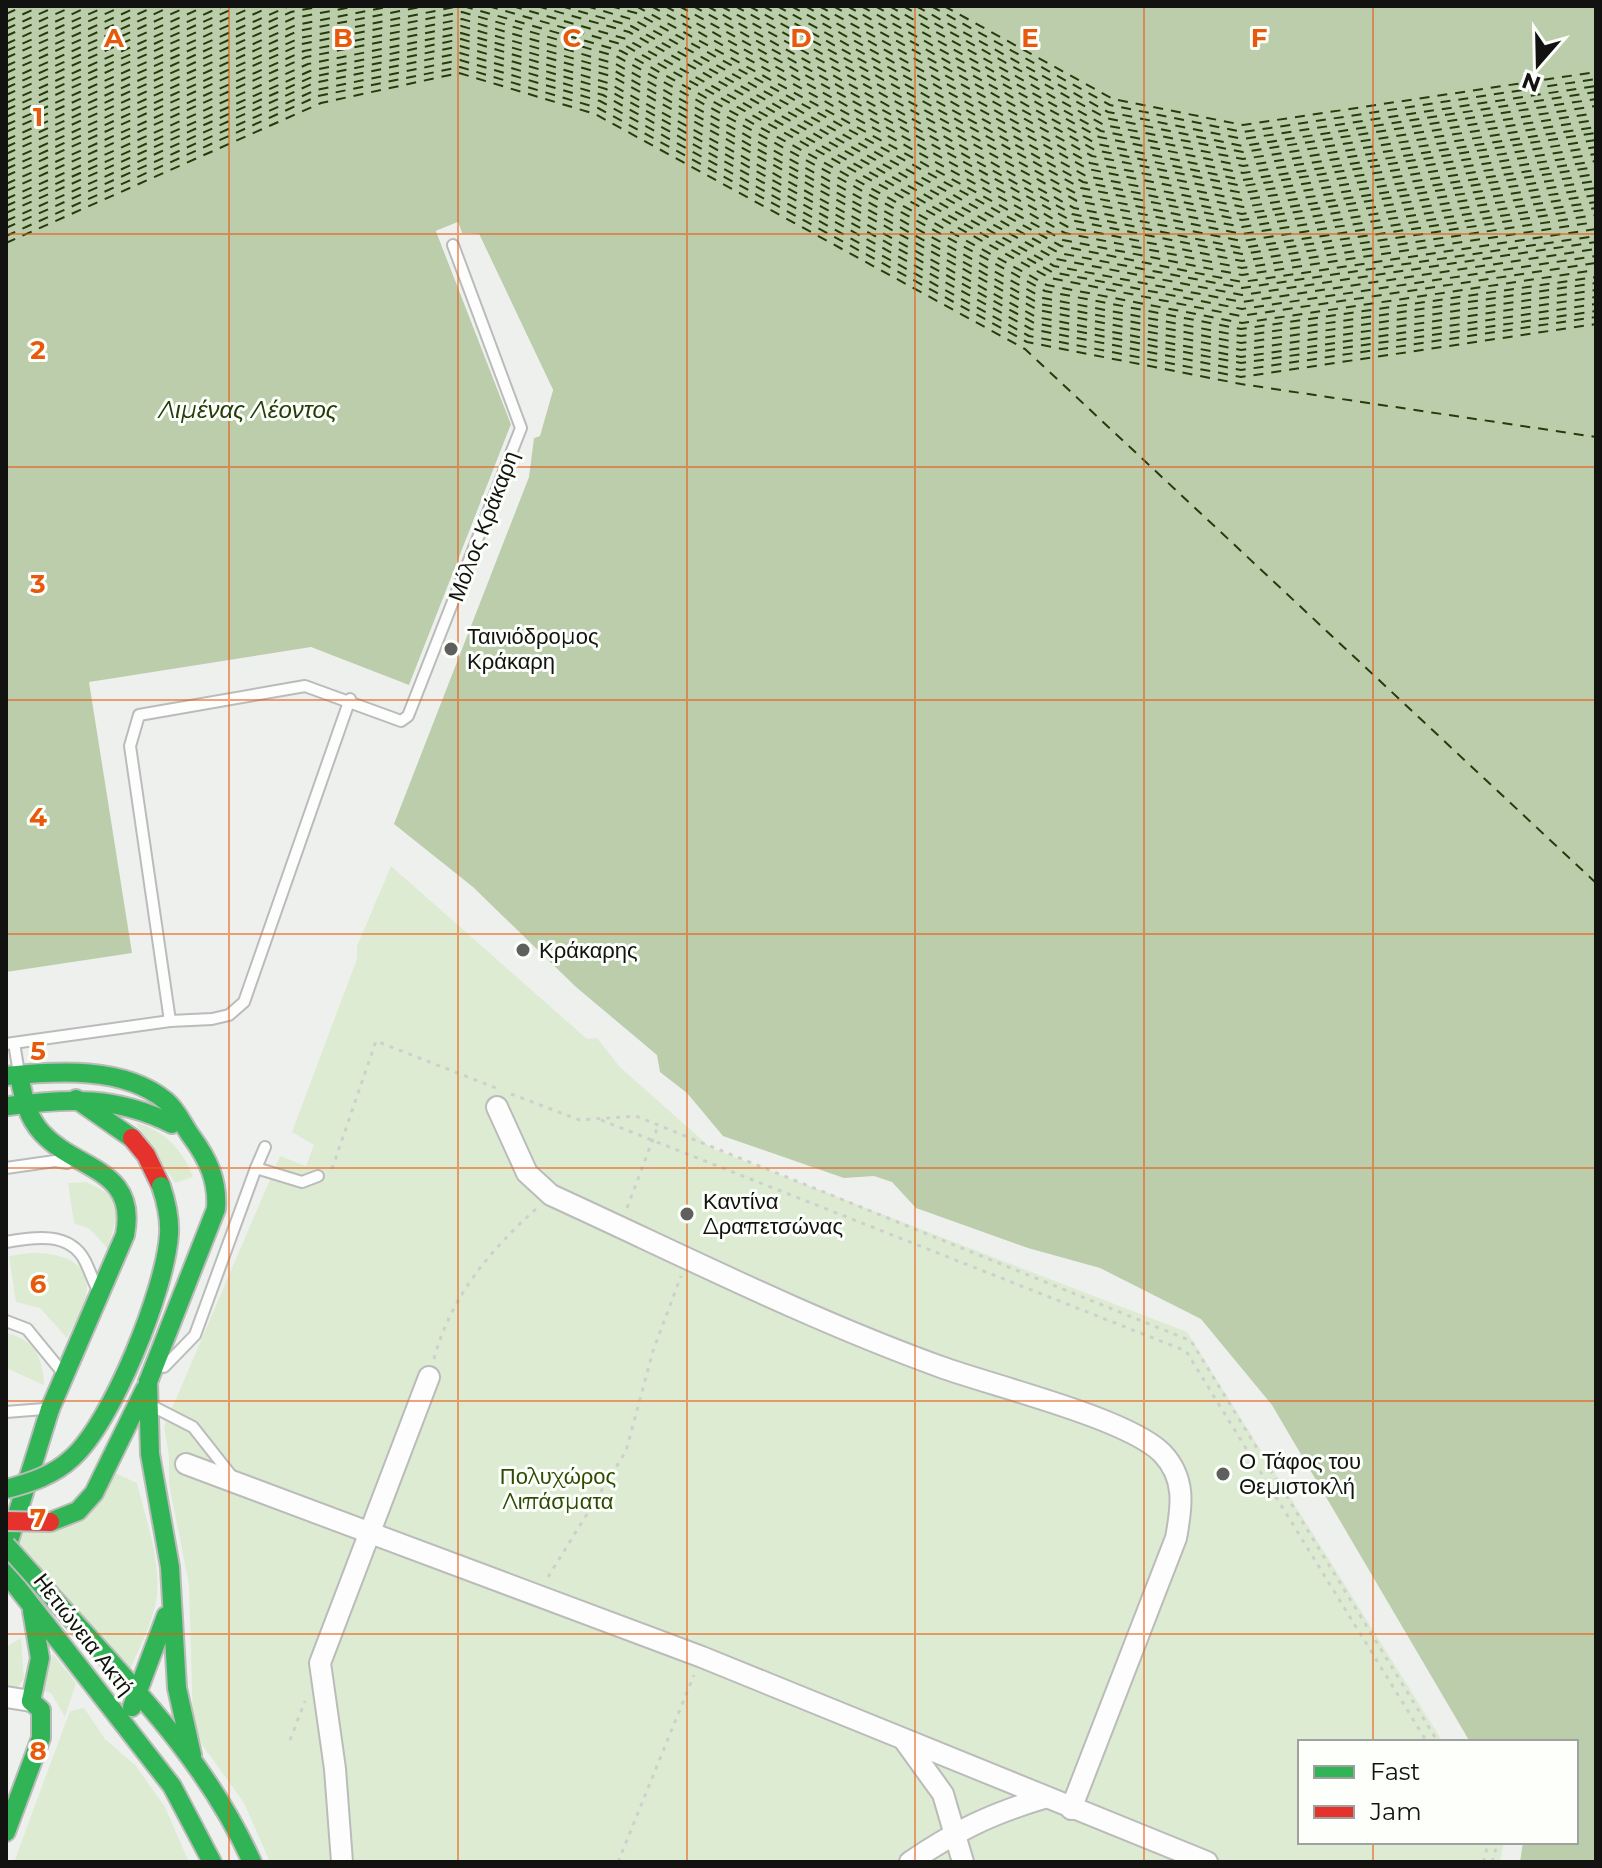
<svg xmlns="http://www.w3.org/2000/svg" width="1602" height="1868" viewBox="0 0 1602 1868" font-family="Montserrat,sans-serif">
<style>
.green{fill:#deebd3}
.water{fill:#bbcdab}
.pier{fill:#eef0ed}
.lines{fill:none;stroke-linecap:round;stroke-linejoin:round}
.ferry{stroke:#253c09;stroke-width:2;stroke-dasharray:10 8;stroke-linecap:butt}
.lane-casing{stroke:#babcba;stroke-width:14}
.street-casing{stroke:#babcba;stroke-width:24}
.fast-casing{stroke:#babcba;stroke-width:22}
.jam-casing{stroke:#babcba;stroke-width:22}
.path{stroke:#cfd0ce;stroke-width:3;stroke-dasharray:4 6;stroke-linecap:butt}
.lane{stroke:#fcfdfc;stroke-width:10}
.street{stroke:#fcfdfc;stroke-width:20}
.fast{stroke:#30b455;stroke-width:18}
.jam{stroke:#e5322d;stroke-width:18}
.fast-bridge-casing{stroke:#babcba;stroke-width:22;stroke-linecap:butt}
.jam-bridge-casing{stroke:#babcba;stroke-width:22;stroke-linecap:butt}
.fast-bridge{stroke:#30b455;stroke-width:18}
.jam-bridge{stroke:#e5322d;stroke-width:18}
.grid{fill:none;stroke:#e8590c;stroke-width:2;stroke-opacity:0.55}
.poi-dot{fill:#5f605e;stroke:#fcfffa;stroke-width:3}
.labels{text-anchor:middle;stroke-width:6;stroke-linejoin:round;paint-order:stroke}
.street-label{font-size:22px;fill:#121311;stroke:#fcfffa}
.poi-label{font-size:22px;fill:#121311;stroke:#fcfffa;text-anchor:start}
.park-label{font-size:22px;fill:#2e4b04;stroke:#fcfffa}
.water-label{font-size:24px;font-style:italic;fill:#253c09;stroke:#fcfffa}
.grid-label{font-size:26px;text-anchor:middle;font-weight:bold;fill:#e8590c;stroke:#fcfffa;stroke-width:6;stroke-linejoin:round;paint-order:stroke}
</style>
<rect width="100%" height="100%" fill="#eef0ed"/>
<!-- green -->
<g class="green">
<polygon points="391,866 587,1039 597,1038 620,1067 711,1148 1187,1332 1443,1742 1300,1742 1300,1842 1504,1842 1500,1862 270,1862 244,1803 203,1746 193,1726 189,1585 169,1484 169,1457 164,1427 280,1156 306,1166 314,1145 292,1132 357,959 357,946"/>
<path d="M 136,1123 C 164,1130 183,1150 193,1177 L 175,1183 Z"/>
<polygon points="86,1182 110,1194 117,1214 108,1249 90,1229 74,1223 68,1183"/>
<path d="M 29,1253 C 56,1252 93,1259 86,1296 C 84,1310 73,1325 67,1338 L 40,1308 L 16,1302 L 9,1256 Z"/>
<path d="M 6,1333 C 34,1339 43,1357 44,1385 L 6,1368 Z"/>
<path d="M 113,1472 L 137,1483 C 146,1520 164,1569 155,1606 C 150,1628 138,1650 130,1670 L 6,1533 L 26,1532 Z"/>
<polygon points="21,1638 24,1679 17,1688 6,1690 6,1647"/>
<polygon points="53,1654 76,1683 65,1717 51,1693 42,1690"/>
<polygon points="84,1708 105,1739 136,1766 165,1807 189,1862 14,1862 70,1711"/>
</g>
<!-- water -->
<polygon class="water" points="6,6 1596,6 1596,1862 1520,1862 1523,1842 1576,1842 1576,1742 1470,1742 1272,1405 1201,1319 1100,1268 1028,1248 916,1208 892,1182 874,1176 844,1178 723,1136 687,1093 660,1072 657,1055 576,987 473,887 394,824 529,477 534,438 540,436 553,390 479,234 462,233 458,222 436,231 511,424 409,685 311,647 89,682 132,953 6,972"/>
<!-- pier -->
<polygon class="pier" points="458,222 462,233 479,234 553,390 539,436 534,438 532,434 536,433 549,390 476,238 460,237 456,227 441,233 515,422 511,424 436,231"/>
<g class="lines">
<!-- ferry -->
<g class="ferry">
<polyline points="463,6 621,51 1047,285 1242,323 1596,270"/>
<polyline points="488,6 624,45 1050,278 1241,316 1596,263"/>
<polyline points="512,6 626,39 1052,272 1242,309 1596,256"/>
<polyline points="537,6 629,32 1054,266 1242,302 1596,249"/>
<polyline points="561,6 631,26 1056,259 1242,295 1596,242"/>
<polyline points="586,6 634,20 1059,253 1242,288 1596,236"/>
<polyline points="610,6 636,13 1061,246 1242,282 1596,229"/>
<polyline points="636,6 1063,240 1242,275 1596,222"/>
<polyline points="651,6 1065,233 1242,268 1596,215"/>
<polyline points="665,6 1068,227 1242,261 1596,208"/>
<polyline points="679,6 1070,220 1242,254 1596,202"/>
<polyline points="693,6 1072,214 1242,248 1596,195"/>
<polyline points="707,6 1074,208 1242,241 1596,188"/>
<polyline points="721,6 1077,201 1242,234 1596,181"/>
<polyline points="735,6 1079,195 1242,227 1596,174"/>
<polyline points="749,6 1081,188 1242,220 1596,167"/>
<polyline points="763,6 1083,182 1242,214 1596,161"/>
<polyline points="777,6 1086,176 1243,207 1596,154"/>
<polyline points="791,6 1088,169 1242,200 1596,147"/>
<polyline points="805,6 1090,163 1243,193 1596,140"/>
<polyline points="819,6 1092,156 1243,186 1596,133"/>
<polyline points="833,6 1095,150 1243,180 1596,127"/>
<polyline points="847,6 1097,144 1243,173 1596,120"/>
<polyline points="861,6 1099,137 1243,166 1596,113"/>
<polyline points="875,6 1101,131 1243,159 1596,106"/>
<polyline points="889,6 1104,125 1243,152 1596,99"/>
<polyline points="903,6 1106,118 1243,146 1596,92"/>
<polyline points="916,6 1108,112 1243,139 1596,86"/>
<polyline points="931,6 1110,105 1243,132 1596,79"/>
<polyline points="944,6 1113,99 1243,125 1596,72"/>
<polyline points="6,7 8,6"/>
<polyline points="6,14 24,6"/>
<polyline points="6,22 41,6"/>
<polyline points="6,29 57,6"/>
<polyline points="6,36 74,6"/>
<polyline points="6,44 90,6"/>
<polyline points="6,51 107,6"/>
<polyline points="6,58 123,6"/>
<polyline points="6,66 140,6"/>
<polyline points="6,73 156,6"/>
<polyline points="6,81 172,6"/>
<polyline points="6,88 189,6"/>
<polyline points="6,95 206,6"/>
<polyline points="6,103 223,6"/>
<polyline points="6,110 239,6"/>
<polyline points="6,117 255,6"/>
<polyline points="6,125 272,6"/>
<polyline points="6,132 289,6"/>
<polyline points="6,140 291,12 322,6"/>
<polyline points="6,147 294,18 357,6"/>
<polyline points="6,154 296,25 392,6"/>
<polyline points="6,162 298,31 426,6"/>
<polyline points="6,169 300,38 460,6"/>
<polyline points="6,176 302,44 462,12 618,57 1045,291 1241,329 1596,277"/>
<polyline points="6,184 304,51 462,19 616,64 1043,298 1241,336 1596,283"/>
<polyline points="6,191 306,57 461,26 613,70 1040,304 1241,343 1596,290"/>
<polyline points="6,199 308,64 461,33 611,76 1038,310 1241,350 1596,297"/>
<polyline points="6,206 310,71 461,39 608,83 1036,317 1241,357 1596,304"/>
<polyline points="6,213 312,77 460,46 606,89 1034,323 1241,363 1596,311"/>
<polyline points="6,221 314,83 460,53 603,95 1031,329 1241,370 1596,317"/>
<polyline points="6,228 316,90 460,60 600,101 1029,336 1241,377 1596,324"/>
<polyline points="6,236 318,96 460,67 598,108 1027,342 1241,384 1596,437"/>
<polyline points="6,243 321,103 459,73 595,114 1025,349 1596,883"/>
</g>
<defs>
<g id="lane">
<polyline points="170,1021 130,746 139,715 305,686 401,721 408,716 521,428 453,245"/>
<polyline points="14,1043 19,1073"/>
<polyline points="6,1044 170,1021 212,1019 229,1015 244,1002 350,699"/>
<polyline points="6,1168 55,1161 67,1163"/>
<polyline points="256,1168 265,1147"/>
<path d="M 6,1242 C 33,1237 70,1231 85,1261 C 90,1271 93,1281 98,1290"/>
<polyline points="6,1321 27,1329 63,1373"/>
<polyline points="164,1367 195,1335 256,1168 302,1182 318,1176"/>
<polyline points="152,1406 193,1427 234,1479"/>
<polyline points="6,1412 44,1409"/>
</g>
<g id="street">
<path d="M 497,1107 L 527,1173 L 551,1195 C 680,1254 808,1319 941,1367 C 993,1386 1127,1418 1162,1453 C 1186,1478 1182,1506 1176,1538 L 1071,1809"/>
<polyline points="186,1464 702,1657 1207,1862"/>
<polyline points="6,1697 31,1701"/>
<polyline points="904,1740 943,1794 963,1862"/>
<polyline points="342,1862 335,1769 320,1663 429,1377"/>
<path d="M 910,1862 C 956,1831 990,1814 1044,1798"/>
</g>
<g id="fast">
<path d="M 19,1075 C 23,1096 27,1117 42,1133 C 77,1171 138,1168 125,1235 L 50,1409"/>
<path d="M 6,1076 C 56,1071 124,1066 166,1101 C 177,1110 183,1125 191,1136 C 208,1159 218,1180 216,1209 L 148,1382"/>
<polyline points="76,1099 132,1138"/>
<path d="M 8,1106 C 68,1098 117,1096 172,1124"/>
<polyline points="148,1382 150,1454 170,1567 177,1688 192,1755"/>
<polyline points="50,1522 78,1511 94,1493 145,1389"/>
<polyline points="7,1547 50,1409"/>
<polyline points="6,1573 172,1786 212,1862"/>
<path d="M 32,1574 C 112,1667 201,1748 252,1862"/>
<polyline points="31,1701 40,1658 32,1611"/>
<polyline points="132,1707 166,1616"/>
<polyline points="6,1832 41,1738 41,1710 31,1701"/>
</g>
<polyline id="jam" points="132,1138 146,1155 161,1186"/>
</defs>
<!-- lane casing -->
<use href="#lane" class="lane-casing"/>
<!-- street casing -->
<use href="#street" class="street-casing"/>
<!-- fast casing -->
<use href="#fast" class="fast-casing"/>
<!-- jam casing -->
<use href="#jam" class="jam-casing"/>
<!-- path -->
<g class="path">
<polyline points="511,1094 580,1120 636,1116 1191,1341 1438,1742"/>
<polyline points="601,1120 1186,1351 1427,1742"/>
<polyline points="332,1169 376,1041 496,1088"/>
<polyline points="627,1208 658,1126"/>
<path d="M 434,1359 C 450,1298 490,1250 536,1209"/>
<polyline points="548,1577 626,1451 653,1351 681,1276"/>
<polyline points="290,1740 305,1701"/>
<polyline points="618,1862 694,1675"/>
<polyline points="1483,1862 1489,1842"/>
<polyline points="1492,1862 1498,1842"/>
</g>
<!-- lane -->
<use href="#lane" class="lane"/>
<!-- street -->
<use href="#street" class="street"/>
<!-- fast -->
<use href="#fast" class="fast"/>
<!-- jam -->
<use href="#jam" class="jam"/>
<defs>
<g id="fast-bridge">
<path d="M 6,1489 C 30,1483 54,1475 72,1458 C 112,1423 166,1288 169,1234 C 170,1218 166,1201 161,1186"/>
<polyline points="6,1545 32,1574"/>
</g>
<polyline id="jam-bridge" points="6,1521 50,1522"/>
</defs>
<!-- fast-bridge casing -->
<use href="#fast-bridge" class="fast-bridge-casing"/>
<!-- jam-bridge casing -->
<use href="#jam-bridge" class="jam-bridge-casing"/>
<!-- fast-bridge -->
<use href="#fast-bridge" class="fast-bridge"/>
<!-- jam-bridge -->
<use href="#jam-bridge" class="jam-bridge"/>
</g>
<!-- grid -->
<path class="grid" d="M 229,6 L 229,1862M 458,6 L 458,1862M 687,6 L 687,1862M 915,6 L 915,1862M 1144,6 L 1144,1862M 1373,6 L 1373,1742M 6,234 L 1596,234M 6,467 L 1596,467M 6,700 L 1596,700M 6,934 L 1596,934M 6,1168 L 1596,1168M 6,1401 L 1596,1401M 6,1634 L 1596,1634M 1373,1842 L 1373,1862"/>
<!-- markers -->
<g class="poi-dot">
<circle cx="451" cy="649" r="8"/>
<circle cx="523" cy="950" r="8"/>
<circle cx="687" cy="1214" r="8"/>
<circle cx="1223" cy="1474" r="8"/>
</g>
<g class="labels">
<!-- street labels -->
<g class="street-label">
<text transform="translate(483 526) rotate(-69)" y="8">Μόλος Κράκαρη</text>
<text transform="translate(84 1634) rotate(52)" y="8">Ηετιώνεια Ακτή</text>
</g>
<!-- poi labels -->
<g class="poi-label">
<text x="467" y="644">Ταινιόδρομος<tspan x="467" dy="25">Κράκαρη</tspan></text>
<text x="539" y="958">Κράκαρης</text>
<text x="703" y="1209">Καντίνα<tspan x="703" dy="25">Δραπετσώνας</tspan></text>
<text x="1239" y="1469">Ο Τάφος του<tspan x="1239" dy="25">Θεμιστοκλή</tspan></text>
</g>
<!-- park labels -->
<g class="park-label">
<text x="558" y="1484">Πολυχώρος<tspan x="558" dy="25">Λιπάσματα</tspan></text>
</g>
<!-- water labels -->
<g class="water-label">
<text x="248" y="418">Λιμένας Λέοντος</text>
</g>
</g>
<g class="grid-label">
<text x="114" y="47">A</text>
<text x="343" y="47">B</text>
<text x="572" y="47">C</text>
<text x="801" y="47">D</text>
<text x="1030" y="47">E</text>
<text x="1259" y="47">F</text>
<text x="38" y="126">1</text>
<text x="38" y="359">2</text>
<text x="38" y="593">3</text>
<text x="38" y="826">4</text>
<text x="38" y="1060">5</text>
<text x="38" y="1293">6</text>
<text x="38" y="1527">7</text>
<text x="38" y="1760">8</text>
</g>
<!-- border -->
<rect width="1602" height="1868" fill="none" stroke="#121311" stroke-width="16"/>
<!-- legend -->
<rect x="1298" y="1740" width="280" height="104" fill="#fcfffa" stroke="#9ea19d" stroke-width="2"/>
<rect x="1314" y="1766" width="40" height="12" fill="#30b455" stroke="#9ea19d" stroke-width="2"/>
<text x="1370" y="1780" font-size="24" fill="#121311">Fast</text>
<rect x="1314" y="1806" width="40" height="12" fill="#e5322d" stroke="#9ea19d" stroke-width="2"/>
<text x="1370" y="1820" font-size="24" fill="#121311">Jam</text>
<!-- north arrow -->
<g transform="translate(1538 64) rotate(200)" stroke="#fcfffa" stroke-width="6" paint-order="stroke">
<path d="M0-6L14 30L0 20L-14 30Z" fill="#121311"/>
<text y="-12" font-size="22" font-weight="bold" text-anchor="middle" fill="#121311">N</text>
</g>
</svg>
